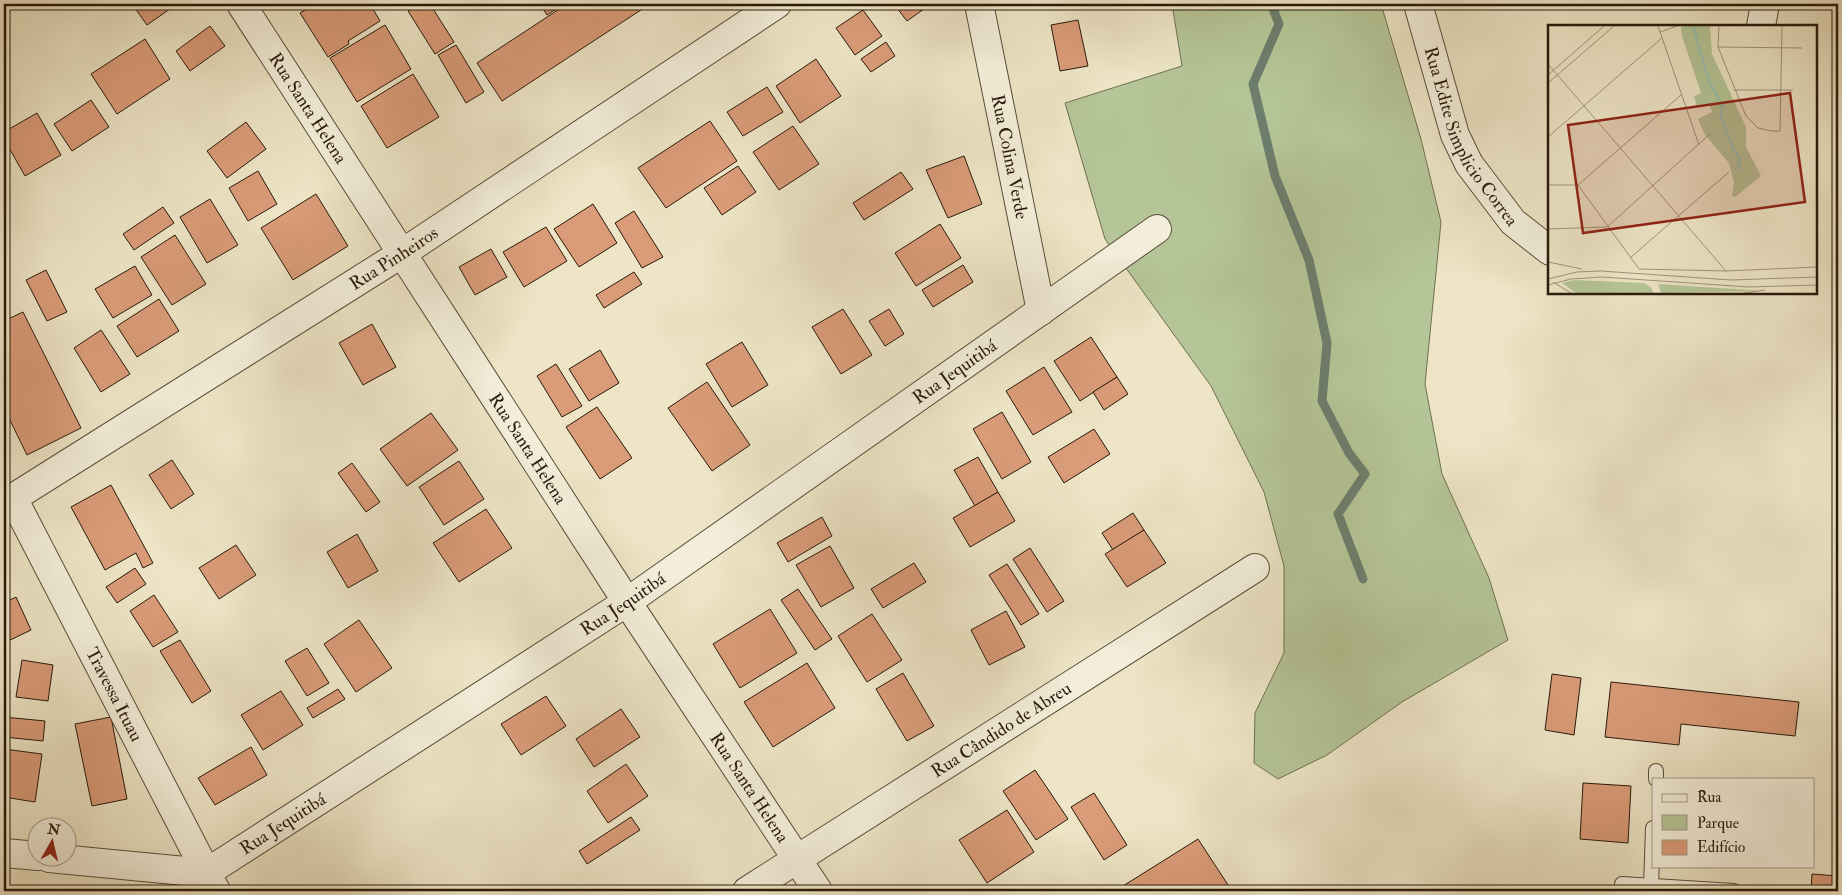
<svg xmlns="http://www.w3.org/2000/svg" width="1842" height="895" viewBox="0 0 1842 895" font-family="'IM FELL Double Pica',serif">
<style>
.green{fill:#b5c597;stroke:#6f7051}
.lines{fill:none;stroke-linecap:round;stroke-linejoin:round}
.stream{stroke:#6d7e6d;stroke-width:9}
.building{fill:#d99b78;stroke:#291a0b}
.service-casing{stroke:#5a4d3a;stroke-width:16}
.minor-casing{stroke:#5a4d3a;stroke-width:30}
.service{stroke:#f3eeda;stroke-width:14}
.minor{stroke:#f3eeda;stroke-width:28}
.labels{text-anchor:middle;stroke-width:4;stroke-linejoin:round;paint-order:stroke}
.street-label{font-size:18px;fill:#291a0b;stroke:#f3eeda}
.inset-river{fill:none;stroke:#9ac0af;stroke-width:2.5}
.inset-road{fill:none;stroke:#9f947b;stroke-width:1}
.view{fill:#8f2418;fill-opacity:0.15;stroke:#8f2418;stroke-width:2.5}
.inset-edge{fill:none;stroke:#291a0b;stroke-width:2.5}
</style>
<rect width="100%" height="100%" fill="#ede5c6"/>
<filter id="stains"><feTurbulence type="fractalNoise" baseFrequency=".004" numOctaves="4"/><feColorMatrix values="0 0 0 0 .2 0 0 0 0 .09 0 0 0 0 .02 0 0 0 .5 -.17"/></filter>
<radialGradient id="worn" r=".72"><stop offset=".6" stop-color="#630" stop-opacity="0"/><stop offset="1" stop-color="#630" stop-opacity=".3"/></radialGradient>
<!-- green -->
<polygon class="green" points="1172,4 1381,4 1421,139 1441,222 1425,384 1442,474 1489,578 1508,640 1402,702 1327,755 1278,779 1254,763 1255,713 1284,653 1284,566 1264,492 1211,386 1105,239 1065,103 1182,66"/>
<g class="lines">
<!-- stream -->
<polyline class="stream" points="1271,4 1279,24 1253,84 1275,176 1309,260 1327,343 1322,401 1349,453 1365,474 1338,514 1363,579"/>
</g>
<!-- building -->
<g class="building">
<polygon points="51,4 63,4 55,9"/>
<polygon points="132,4 177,4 147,25"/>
<polygon points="315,4 323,4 326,9 335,4 370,4 380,21 348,41 349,44 328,57 300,13"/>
<polygon points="419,4 430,4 454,42 435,54 408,11"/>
<polygon points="540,4 564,4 547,15"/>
<polygon points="567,4 650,4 502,101 477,63"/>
<polygon points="894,4 931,4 907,21"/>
<polygon points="863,10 882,36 855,55 836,28"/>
<polygon points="1078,20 1088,66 1060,71 1051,25"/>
<polygon points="385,25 411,69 357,102 330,58"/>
<polygon points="210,26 225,46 190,71 176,51"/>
<polygon points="145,39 170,79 117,114 91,74"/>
<polygon points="886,42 895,56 871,72 861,59"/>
<polygon points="456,45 484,92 466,103 438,55"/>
<polygon points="816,59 841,96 800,123 776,86"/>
<polygon points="413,74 439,117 387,148 361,106"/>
<polygon points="767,87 783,112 743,136 727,112"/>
<polygon points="91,100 109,127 72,151 54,124"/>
<polygon points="37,113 61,155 25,176 4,139 4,132"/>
<polygon points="710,121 737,161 666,208 638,168"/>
<polygon points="246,122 266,149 227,178 207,151"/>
<polygon points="793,126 819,164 779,190 753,152"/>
<polygon points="964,156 982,204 948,218 926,170"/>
<polygon points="738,166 756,192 722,215 704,188"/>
<polygon points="258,171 277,204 248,221 229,188"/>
<polygon points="901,172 913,189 864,220 853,203"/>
<polygon points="316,194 348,246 293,280 261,228"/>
<polygon points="210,199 238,245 207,263 180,217"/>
<polygon points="593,204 617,243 579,267 554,229"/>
<polygon points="163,207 174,223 134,250 123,234"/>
<polygon points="634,211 663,257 642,268 615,223"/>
<polygon points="940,224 961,258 916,286 895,253"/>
<polygon points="546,227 567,261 524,287 503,252"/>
<polygon points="175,235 206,284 172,305 141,257"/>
<polygon points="491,249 507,277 475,295 459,267"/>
<polygon points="963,265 973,282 933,307 922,290"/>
<polygon points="135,266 152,295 113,318 95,289"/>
<polygon points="46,270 67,312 47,321 26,280"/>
<polygon points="634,272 642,284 604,308 596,295"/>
<polygon points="159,299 179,331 137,357 117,326"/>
<polygon points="843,309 872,355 841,374 812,327"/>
<polygon points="889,309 904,334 885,346 869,321"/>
<polygon points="23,312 81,428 27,455 4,408 4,321"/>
<polygon points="372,324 396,367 363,385 339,343"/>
<polygon points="101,330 130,374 101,392 74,348"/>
<polygon points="1091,337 1117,377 1080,401 1054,361"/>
<polygon points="742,342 768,385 732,407 706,364"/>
<polygon points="600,350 619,383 589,401 569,369"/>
<polygon points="556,364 582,406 562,417 537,376"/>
<polygon points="1044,367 1072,412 1033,435 1006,391"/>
<polygon points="1117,377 1128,394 1104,410 1093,392"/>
<polygon points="707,382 750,445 712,471 668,408"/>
<polygon points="597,407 632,458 600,479 566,427"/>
<polygon points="1002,412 1031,462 1002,479 973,429"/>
<polygon points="431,413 458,450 407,486 380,449"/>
<polygon points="1094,429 1110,454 1064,483 1048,457"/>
<polygon points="978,457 998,492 975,506 954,470"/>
<polygon points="172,460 194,494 171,509 149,475"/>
<polygon points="459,461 484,499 444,525 419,487"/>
<polygon points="352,463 380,502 366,512 338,473"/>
<polygon points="111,485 153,563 143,568 136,553 105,570 71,507"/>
<polygon points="998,492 1015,521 970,547 953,518"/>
<polygon points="486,509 512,548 459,582 433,543"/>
<polygon points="1133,513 1144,530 1113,550 1102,533"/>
<polygon points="822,517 832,536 788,562 777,543"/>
<polygon points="1144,530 1166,563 1127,587 1105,554"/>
<polygon points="357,534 378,571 348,588 327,552"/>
<polygon points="236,545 256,575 219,599 199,568"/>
<polygon points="830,546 854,588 821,607 796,565"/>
<polygon points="1030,548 1064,601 1047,612 1013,559"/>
<polygon points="914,563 926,582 883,608 871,589"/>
<polygon points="1007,564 1039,614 1021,625 989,575"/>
<polygon points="135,568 146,584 117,603 106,587"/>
<polygon points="798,589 832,639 815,650 781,600"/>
<polygon points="154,595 178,632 153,647 130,611"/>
<polygon points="16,597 31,630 4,643 4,603"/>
<polygon points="770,609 797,653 740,688 713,644"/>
<polygon points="1006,611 1025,647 989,665 971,630"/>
<polygon points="872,614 902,660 867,682 838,636"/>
<polygon points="359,620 392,668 356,692 324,644"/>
<polygon points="180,640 211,691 192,703 160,651"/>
<polygon points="307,648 329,683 307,696 285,661"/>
<polygon points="22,660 53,665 48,701 16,697"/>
<polygon points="807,663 835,708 773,747 744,702"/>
<polygon points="903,673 934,726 907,741 876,689"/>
<polygon points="1552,674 1581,678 1574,735 1545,730"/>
<polygon points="1611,682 1799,702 1795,736 1681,724 1679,745 1605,737"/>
<polygon points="338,689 345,699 313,718 307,708"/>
<polygon points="281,691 303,725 263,750 241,715"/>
<polygon points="546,696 566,726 521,755 501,724"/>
<polygon points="621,709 640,737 594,767 576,739"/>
<polygon points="4,717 45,721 43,741 4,737"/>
<polygon points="111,717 127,799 92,806 75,724"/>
<polygon points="251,747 267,775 215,805 198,778"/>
<polygon points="4,749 42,754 35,802 4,797"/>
<polygon points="626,764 648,796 608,823 587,791"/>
<polygon points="1035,770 1068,819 1036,840 1003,791"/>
<polygon points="1583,783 1631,786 1628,843 1580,839"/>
<polygon points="1094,793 1127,845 1104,860 1071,807"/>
<polygon points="1007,810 1034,852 987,883 959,840"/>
<polygon points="631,817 640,830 587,864 579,851"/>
<polygon points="1198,839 1232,891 1115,891"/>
<polygon points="1812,874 1838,876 1838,891 1811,891"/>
</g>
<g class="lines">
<defs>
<g id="service">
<polyline points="1656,779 1656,771"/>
<polyline points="1651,886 1653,828"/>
<polyline points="1622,891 1622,884 1734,891"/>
</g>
<g id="minor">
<path id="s1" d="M 241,4 L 627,602 L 818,891"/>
<path id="s2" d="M 979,4 L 1041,311"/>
<path id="s3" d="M 1418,4 L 1455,135 L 1469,164 L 1513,222 L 1550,251"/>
<polyline points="1761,26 1765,4"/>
<path id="s4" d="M 4,497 L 13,498 L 401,254 L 777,4"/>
<path id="s5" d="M 13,498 L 216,891"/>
<polyline points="4,853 38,856"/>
<path id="s6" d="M 49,858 L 206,873 L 627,602 L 1157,229"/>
<path id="s7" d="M 747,891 L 1255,568"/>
</g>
</defs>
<!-- service casing -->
<use href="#service" class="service-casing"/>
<!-- minor casing -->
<use href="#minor" class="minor-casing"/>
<!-- service -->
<use href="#service" class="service"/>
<!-- minor -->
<use href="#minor" class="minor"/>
</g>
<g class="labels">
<!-- street labels -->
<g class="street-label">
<text dy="6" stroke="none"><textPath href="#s1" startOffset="124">Rua Santa Helena</textPath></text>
<text dy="6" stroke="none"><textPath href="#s3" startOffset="144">Rua Edite Simplicio Correa</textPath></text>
<text dy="6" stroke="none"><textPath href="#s2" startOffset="156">Rua Colina Verde</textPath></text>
<text dy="6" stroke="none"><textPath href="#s4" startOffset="459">Rua Pinheiros</textPath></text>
<text dy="6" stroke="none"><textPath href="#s6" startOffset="1059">Rua Jequitibá</textPath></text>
<text dy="6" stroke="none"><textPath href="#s1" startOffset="529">Rua Santa Helena</textPath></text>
<text dy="6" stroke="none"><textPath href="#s6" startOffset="654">Rua Jequitibá</textPath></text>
<text dy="6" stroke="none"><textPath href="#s5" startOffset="221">Travessa Ituau</textPath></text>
<text dy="6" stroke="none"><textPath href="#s7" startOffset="301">Rua Cândido de Abreu</textPath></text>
<text dy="6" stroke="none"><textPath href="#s1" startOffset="934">Rua Santa Helena</textPath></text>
<text dy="6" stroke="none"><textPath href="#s6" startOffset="249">Rua Jequitibá</textPath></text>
</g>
</g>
<!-- overview -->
<g transform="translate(1548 25)">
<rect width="269" height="269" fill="#ede5c6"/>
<path d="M 136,1 L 162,1 L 164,29 L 198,102 L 198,122 L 213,151 L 187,172 L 184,171 L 186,157 L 181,138 L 157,110 L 150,94 L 164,87 L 161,79 L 149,82 L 146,71 L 153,68 L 134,11 L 133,2 ZM 26,255 L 96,258 L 104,263 L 105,268 L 28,268 L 14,258 ZM 110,259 L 216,266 L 113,268 Z" fill="#b5c597"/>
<path class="inset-river" d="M 145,1 L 161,56 L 175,81 L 172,89 L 186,126 L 193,134 L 190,139 L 194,146"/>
<path class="inset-road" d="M 110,1 L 151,120M 171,1 L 170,22 L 198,91 L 210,103 L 224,106 L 232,106 L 234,1M 112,7 L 129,1M 170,22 L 254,23M 0,39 L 178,246M 0,50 L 56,1M 0,58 L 66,1M 186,65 L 245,65M 0,112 L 114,13M 0,160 L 30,160 L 133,70M 30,160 L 91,244 L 178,246 L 269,242M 0,204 L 59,202 L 163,108M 82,233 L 181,147M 0,237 L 34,244M 0,254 L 29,247 L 53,246 L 183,255 L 269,252M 5,257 L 23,268M 0,260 L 23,254 L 54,252 L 201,262 L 269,260M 196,268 L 217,265"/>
<path class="view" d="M 242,68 L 257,177 L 35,208 L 20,100 Z"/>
<rect width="269" height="269" class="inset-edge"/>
</g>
<!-- margin -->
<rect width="1842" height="895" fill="none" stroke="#ede5c6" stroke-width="20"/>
<rect x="5" y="5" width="1832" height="885" fill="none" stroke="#291a0b" stroke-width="2.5"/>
<rect x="10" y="10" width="1822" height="875" fill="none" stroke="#291a0b"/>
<!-- legend -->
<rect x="1652" y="778" width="162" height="90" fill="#f3eeda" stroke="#a29987"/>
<rect x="1662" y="794" width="25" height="8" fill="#f3eeda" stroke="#a29987"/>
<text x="1697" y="802" font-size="15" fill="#291a0b">Rua</text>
<rect x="1662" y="815" width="25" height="15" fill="#b5c597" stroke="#a29987"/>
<text x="1697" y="828" font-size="15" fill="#291a0b">Parque</text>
<rect x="1662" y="840" width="25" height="15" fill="#d99b78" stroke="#a29987"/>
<text x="1697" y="852" font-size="15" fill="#291a0b">Edifício</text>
<!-- north arrow -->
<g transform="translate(52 842) rotate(8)"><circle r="24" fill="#f3eeda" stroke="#a29987"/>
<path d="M0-4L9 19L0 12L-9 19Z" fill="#8f2418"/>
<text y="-8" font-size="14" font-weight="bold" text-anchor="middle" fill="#291a0b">N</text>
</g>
<rect width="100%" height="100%" filter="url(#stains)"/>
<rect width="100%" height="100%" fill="url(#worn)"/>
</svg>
